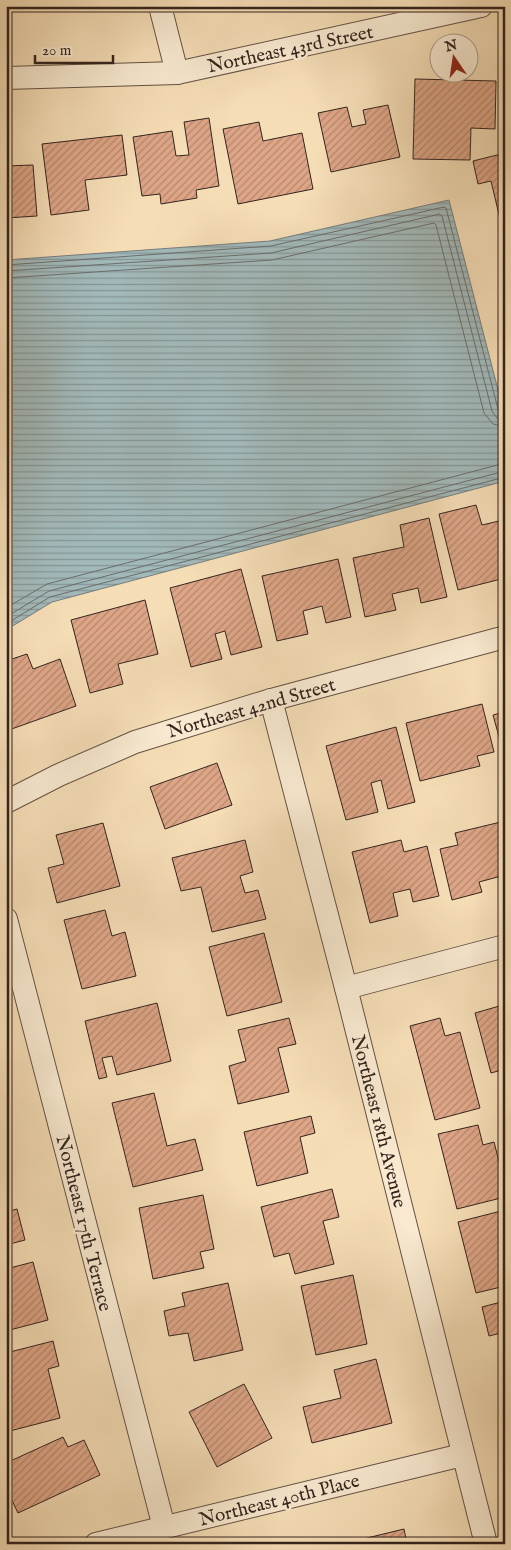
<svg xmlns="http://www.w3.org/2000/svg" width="511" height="1550" viewBox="0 0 511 1550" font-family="'IM FELL English',serif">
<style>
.water{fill:url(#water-rules);stroke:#767d7c}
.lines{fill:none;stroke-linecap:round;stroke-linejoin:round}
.shore{stroke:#6b6e6c;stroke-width:1}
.building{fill:url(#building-hatch);stroke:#34241e}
.street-casing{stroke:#645244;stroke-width:24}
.street{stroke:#f8e9d0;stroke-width:22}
.labels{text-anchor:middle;stroke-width:5;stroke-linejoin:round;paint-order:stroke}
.street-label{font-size:19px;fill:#34241e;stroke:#f8e9d0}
</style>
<defs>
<pattern id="water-rules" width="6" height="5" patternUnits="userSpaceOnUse" patternTransform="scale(1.25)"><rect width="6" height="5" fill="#a2b9ba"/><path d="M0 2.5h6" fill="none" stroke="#859697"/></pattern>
<pattern id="building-hatch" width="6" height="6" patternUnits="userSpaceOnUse" patternTransform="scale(1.25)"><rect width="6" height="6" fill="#dea687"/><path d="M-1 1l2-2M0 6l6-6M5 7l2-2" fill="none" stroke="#b5876e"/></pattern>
</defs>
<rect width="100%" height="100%" fill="#f5ddb6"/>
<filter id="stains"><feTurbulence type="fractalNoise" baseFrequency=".004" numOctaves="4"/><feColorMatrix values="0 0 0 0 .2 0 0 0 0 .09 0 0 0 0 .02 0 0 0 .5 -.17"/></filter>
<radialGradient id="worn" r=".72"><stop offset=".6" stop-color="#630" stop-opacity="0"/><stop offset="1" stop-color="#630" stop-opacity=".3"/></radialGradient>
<!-- water -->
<polygon class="water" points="449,200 505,417 505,481 52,602 6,630 6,260 270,241"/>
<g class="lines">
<!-- shore -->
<g class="shore">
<polyline points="6,265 271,246 444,207 446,208 498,409 500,412 505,413"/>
<polyline points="6,271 271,253 440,214 442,216 492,411 497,418 505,420"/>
<polyline points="6,278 272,260 434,223 436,225 484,413 493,424 505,427"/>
<polyline points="6,608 47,584 505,463"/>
<polyline points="6,617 49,591 505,471"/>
<polyline points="6,624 50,597 505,477"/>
</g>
</g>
<!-- building -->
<g class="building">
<polygon points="415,79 496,81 495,129 471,128 470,160 413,159"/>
<polygon points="388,105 400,157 331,172 318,113 347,107 352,127 366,124 363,110"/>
<polygon points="209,118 219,186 196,190 197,198 161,204 160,194 142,196 133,137 172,131 176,156 189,155 184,122"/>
<polygon points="259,122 263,141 302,133 313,189 238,204 223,129"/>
<polygon points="122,135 127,175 85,180 89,210 51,215 42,144"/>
<polygon points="505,153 505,222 501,223 491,181 478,184 473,161"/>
<polygon points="33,165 37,216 6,218 6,166"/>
<polygon points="505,239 505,257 501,240"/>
<polygon points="476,505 482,525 499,521 504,540 505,540 505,578 458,590 439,514"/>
<polygon points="429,518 447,597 421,603 418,588 392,594 396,610 365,617 353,558 404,547 400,525"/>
<polygon points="338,559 351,617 326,623 322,606 303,611 308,634 277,641 262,576"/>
<polygon points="241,569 262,647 231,655 225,631 215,634 222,659 191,667 170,588"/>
<polygon points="145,600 158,654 118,664 123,684 90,693 71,620"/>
<polygon points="27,654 33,669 60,659 76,706 6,731 6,661"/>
<polygon points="482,704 494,752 477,756 480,766 420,781 406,723"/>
<polygon points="505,712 505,755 504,755 493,715"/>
<polygon points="396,727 415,802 388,809 381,780 371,783 378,812 346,820 326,746"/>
<polygon points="217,763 232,805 165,829 150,787"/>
<polygon points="505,821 505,875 479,882 482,892 452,900 440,849 458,845 455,833"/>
<polygon points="103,823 120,886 57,903 48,868 64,864 56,835"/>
<polygon points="245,840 253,872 240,876 245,893 258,890 266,919 212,932 201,887 181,891 172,858"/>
<polygon points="401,840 404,852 427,846 439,896 413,902 410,889 393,893 398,916 370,923 352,852"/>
<polygon points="105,910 112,936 125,932 136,976 82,989 64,920"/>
<polygon points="264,933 282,1002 227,1016 209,947"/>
<polygon points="157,1003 171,1061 117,1075 112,1056 102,1058 107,1077 99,1079 85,1021"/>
<polygon points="503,1005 505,1012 505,1069 491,1073 475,1013"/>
<polygon points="289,1018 296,1044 278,1048 289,1092 238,1104 229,1066 246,1061 238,1030"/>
<polygon points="440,1018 445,1036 460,1032 480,1108 435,1120 410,1026"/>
<polygon points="154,1093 167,1146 195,1139 203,1170 133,1187 112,1103"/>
<polygon points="311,1116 315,1133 300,1137 308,1173 257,1186 244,1132"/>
<polygon points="478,1125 483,1145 494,1142 505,1185 505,1197 457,1209 438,1134"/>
<polygon points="332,1189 339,1217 323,1221 334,1264 295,1274 289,1253 274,1257 261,1207"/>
<polygon points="203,1195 214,1249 200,1252 204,1268 153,1279 139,1208"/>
<polygon points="17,1209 25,1240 6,1245 6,1212"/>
<polygon points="505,1210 505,1286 476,1293 458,1222"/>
<polygon points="33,1262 48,1320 6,1331 6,1269"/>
<polygon points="353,1275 367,1344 316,1355 301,1286"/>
<polygon points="228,1283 243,1350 194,1361 188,1333 169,1336 164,1311 185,1306 182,1293"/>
<polygon points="505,1301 505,1332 489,1336 482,1307"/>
<polygon points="53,1341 59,1366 48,1369 60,1418 6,1432 6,1404 10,1403 6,1389 6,1353"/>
<polygon points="376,1359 392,1423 312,1443 303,1407 341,1398 334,1370"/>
<polygon points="244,1384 272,1438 217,1467 189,1412"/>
<polygon points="63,1437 68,1447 84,1440 100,1475 18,1513 6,1488 6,1463"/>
<polygon points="404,1529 407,1544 368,1544 367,1538"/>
</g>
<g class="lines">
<defs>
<g id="street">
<polyline points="160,6 177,73"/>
<polyline points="6,78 177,73 481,6"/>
<polyline points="271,700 346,988 486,1544"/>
<polyline points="6,802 59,775 135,742 271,700 505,637"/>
<polyline points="6,919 164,1527"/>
<polyline points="346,988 505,946"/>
<polyline points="96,1544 462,1455"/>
</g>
</defs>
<!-- street casing -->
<use href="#street" class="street-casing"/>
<!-- street -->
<use href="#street" class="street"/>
</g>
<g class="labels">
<!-- street labels -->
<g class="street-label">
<text transform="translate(290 48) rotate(-12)" y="7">Northeast 43rd Street</text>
<text transform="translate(251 707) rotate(-16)" y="7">Northeast 42nd Street</text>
<text transform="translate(380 1121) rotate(76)" y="7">Northeast 18th Avenue</text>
<text transform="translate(85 1223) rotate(76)" y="7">Northeast 17th Terrace</text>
<text transform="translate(279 1499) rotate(-14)" y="7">Northeast 40th Place</text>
</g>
</g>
<!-- margin -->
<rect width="511" height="1550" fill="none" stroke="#f5ddb6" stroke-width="25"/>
<rect x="8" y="8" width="496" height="1535" fill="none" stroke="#34241e" stroke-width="2.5"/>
<rect x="12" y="12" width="486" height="1525" fill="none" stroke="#34241e"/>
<!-- north arrow -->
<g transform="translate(454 58) rotate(347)"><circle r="24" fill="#f8e9d0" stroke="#aa9a89"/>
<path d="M0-4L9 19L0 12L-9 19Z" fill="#8f2418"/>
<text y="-8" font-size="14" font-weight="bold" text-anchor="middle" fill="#34241e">N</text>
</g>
<!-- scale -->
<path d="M35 55v8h78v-8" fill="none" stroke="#34241e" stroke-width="2.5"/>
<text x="42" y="55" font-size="15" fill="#34241e" stroke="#f8e9d0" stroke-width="4" paint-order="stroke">20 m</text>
<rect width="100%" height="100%" filter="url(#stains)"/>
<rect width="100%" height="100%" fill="url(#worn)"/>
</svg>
